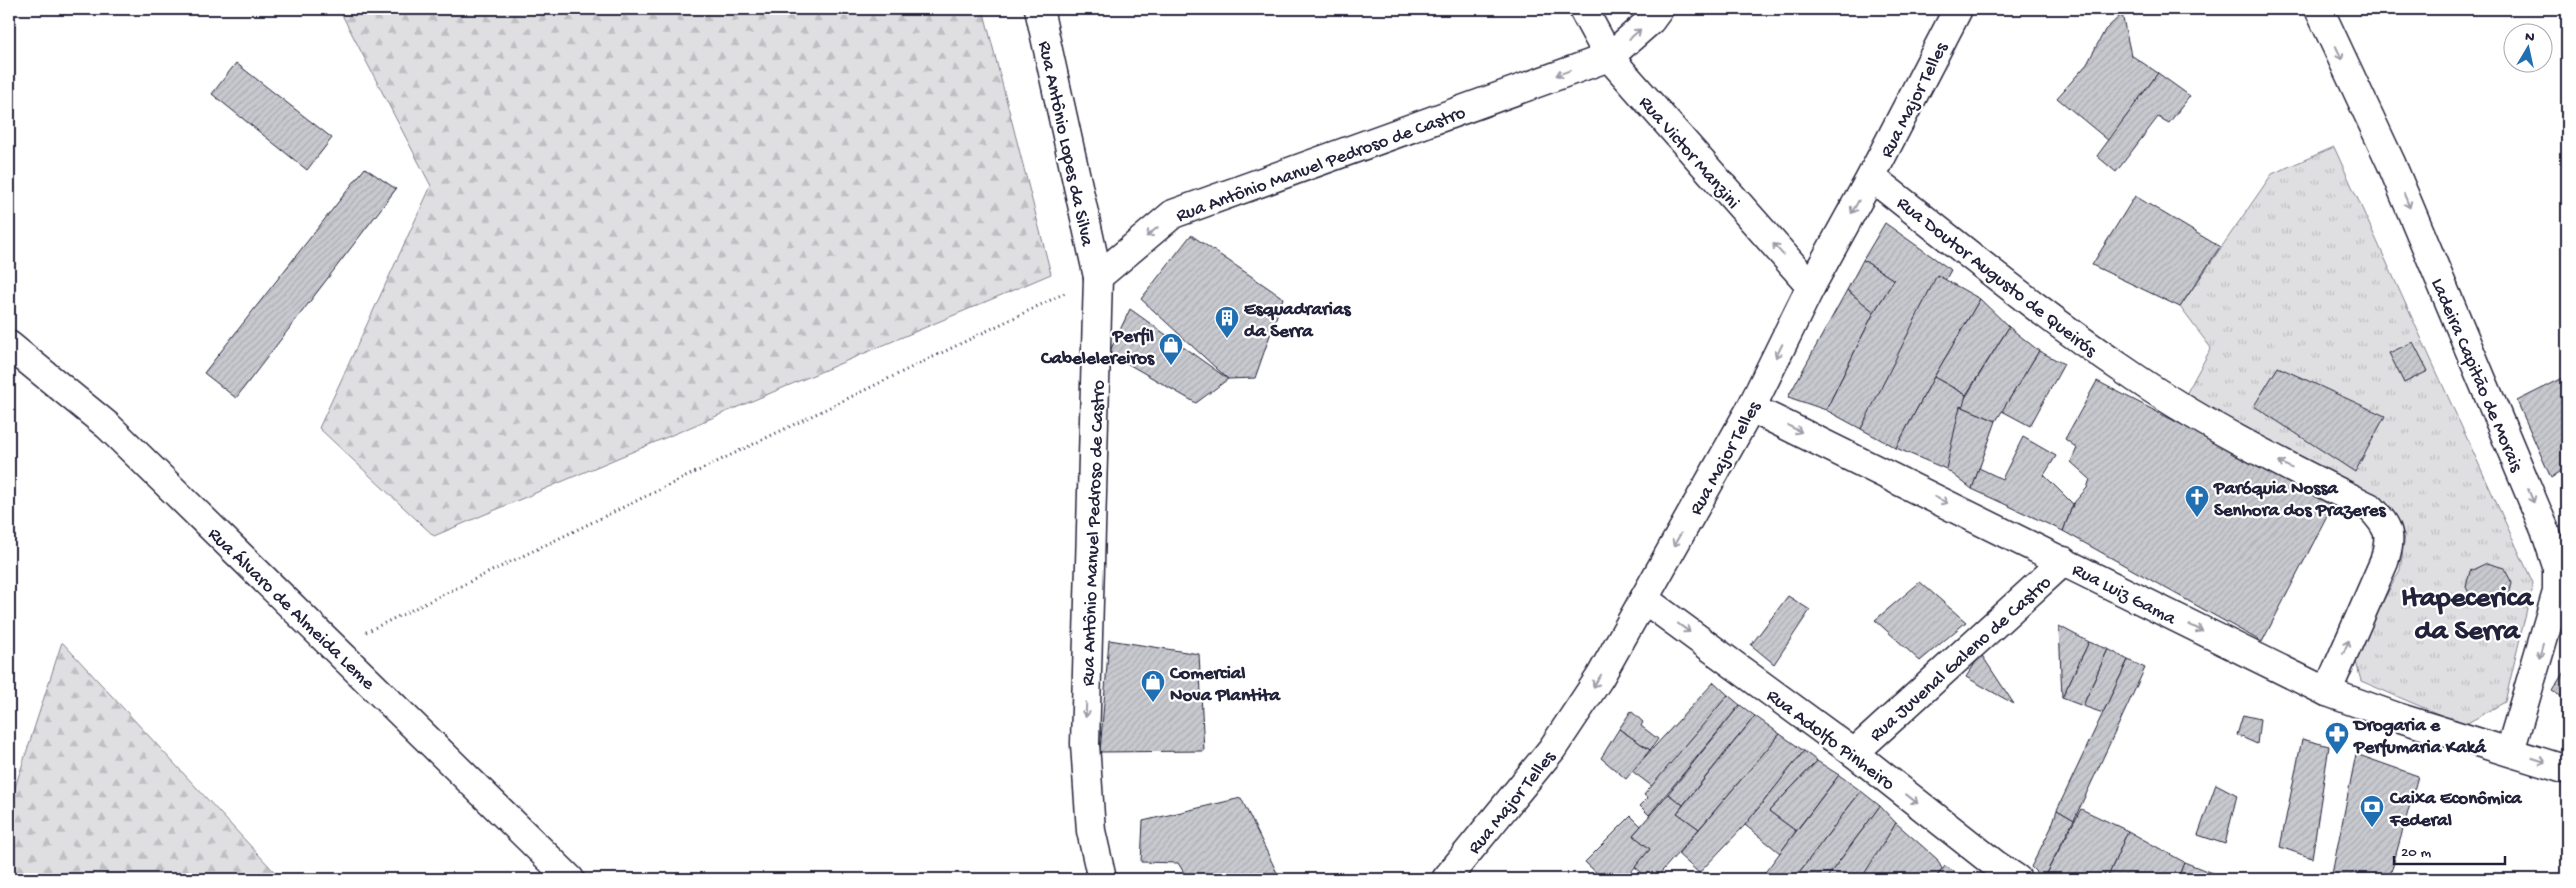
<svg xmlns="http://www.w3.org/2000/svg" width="2576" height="888" viewBox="0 0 2576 888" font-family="'Gochi Hand',sans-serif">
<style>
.forest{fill:url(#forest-firs);stroke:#80808e}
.park{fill:url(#park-tufts);stroke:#80808e}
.building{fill:url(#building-hatch);stroke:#22223b}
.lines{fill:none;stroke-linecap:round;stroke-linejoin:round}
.street-casing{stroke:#22223b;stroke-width:31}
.secondary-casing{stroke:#22223b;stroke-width:31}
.primary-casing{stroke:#22223b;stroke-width:31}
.path{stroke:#22223b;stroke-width:3;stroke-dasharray:1 4;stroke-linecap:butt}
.street{stroke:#fff;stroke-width:28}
.secondary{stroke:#fff;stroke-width:28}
.primary{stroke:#fff;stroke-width:28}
.oneway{stroke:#9c9ca7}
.labels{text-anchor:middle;stroke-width:4.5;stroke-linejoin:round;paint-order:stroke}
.street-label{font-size:19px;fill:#22223b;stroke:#fff}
.poi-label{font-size:19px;font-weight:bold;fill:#22223b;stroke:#fff;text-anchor:start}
.town-label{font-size:29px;font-weight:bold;fill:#22223b;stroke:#fff}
</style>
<defs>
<pattern id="forest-firs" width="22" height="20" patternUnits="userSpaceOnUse" patternTransform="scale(1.25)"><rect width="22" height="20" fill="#dfdfe2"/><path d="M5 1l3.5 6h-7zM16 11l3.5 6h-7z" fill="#bfbfc3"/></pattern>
<pattern id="park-tufts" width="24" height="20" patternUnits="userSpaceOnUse" patternTransform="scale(1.25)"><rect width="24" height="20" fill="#dfdfe2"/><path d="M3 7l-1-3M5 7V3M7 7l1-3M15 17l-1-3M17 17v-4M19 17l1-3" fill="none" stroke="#bfbfc3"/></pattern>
<pattern id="building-hatch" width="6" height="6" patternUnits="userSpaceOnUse" patternTransform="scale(1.25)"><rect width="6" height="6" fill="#c8c8cf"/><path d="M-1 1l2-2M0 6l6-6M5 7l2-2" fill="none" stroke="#acacb3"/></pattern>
</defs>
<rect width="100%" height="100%" fill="#fff"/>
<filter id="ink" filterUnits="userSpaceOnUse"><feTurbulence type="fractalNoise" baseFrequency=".02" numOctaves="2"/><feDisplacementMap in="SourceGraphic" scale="10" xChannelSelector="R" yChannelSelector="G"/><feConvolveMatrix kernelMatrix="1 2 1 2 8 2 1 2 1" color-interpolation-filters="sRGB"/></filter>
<g filter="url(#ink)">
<!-- forest -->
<g class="forest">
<polygon points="339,9 983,9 1051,274 434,536 319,428 431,186"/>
<polygon points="62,642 281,879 9,879 9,806"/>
</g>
<!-- park -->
<polygon class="park" points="2334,147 2533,583 2505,702 2464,725 2361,681 2354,654 2400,570 2405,535 2363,488 2184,398 2211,348 2180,307 2272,174"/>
<!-- building -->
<g class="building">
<polygon points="2122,14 2131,55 2158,73 2109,141 2057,98 2087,64 2105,30"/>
<polygon points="236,63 332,138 307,170 212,94"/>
<polygon points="2158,73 2190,96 2169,123 2158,117 2116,172 2097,156"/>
<polygon points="365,168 396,189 236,398 204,373"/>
<polygon points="2135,196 2220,247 2180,307 2092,265"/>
<polygon points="1885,223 1951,270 1861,429 1826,410 1874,312 1894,280 1863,260"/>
<polygon points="1191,235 1283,298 1255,378 1228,379 1141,299"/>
<polygon points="1863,260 1894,280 1874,312 1847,290"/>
<polygon points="1937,275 1980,299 1934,377 1896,448 1861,429"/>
<polygon points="1847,290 1874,312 1826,410 1788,397"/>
<polygon points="1980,299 2009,327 1966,395 1934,377"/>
<polygon points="1130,309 1228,379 1196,403 1109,353"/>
<polygon points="2009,327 2039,351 1996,421 1960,406"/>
<polygon points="2413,342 2428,371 2404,383 2389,353"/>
<polygon points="2039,351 2064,364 2030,426 2002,411"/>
<polygon points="2278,367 2385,416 2355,472 2254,406"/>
<polygon points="2567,376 2567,467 2551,478 2517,401"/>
<polygon points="1934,377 1966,395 1946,469 1896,448"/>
<polygon points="2097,381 2334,503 2262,642 2063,531 2073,504 2087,488 2090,479 2071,462 2077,448 2065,439"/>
<polygon points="1960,406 1996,421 1972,489 1946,469"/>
<polygon points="2023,437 2056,456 2044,475 2073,504 2063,531 1972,489 1979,468 2002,479"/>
<polygon points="2487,563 2504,568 2512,583 2508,599 2493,607 2474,603 2466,587 2470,571"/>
<polygon points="1920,582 1966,622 1920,661 1875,620"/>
<polygon points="1788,596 1810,610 1774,664 1751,645"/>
<polygon points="2059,626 2089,642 2062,698"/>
<polygon points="1109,640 1199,654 1204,751 1100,752"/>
<polygon points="2089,642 2108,649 2083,706 2062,698"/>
<polygon points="2108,649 2128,660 2103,713 2083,706"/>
<polygon points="1981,654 2014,704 1966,677"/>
<polygon points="2128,660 2145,668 2074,820 2057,810"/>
<polygon points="2567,667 2567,700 2552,691"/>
<polygon points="1714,682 1728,695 1653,787 1632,771"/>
<polygon points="1728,695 1740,705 1649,815 1640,806 1648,798 1644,795"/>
<polygon points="1740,705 1755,716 1683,805 1668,794"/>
<polygon points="1631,711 1643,722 1641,726 1658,739 1650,750 1619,729"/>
<polygon points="2243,715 2260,719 2257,744 2237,735"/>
<polygon points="1755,716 1780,734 1699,829 1677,813"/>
<polygon points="1619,729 1650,750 1626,779 1601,758"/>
<polygon points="1780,734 1804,751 1745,825 1699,873 1678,854"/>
<polygon points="2302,739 2329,746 2312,858 2280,847"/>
<polygon points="1804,751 1817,761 1769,811 1796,831 1780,853 1745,825"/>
<polygon points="2356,754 2418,776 2389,879 2331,879"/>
<polygon points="1817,761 1839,775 1796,831 1769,811"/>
<polygon points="1839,775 1861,791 1794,879 1760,879"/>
<polygon points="2216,784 2237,795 2225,844 2198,835"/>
<polygon points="1861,791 1880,806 1826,879 1794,879"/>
<polygon points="1668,794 1683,805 1677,813 1699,829 1655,879 1649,879 1635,867 1650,849 1633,835"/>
<polygon points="1241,798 1280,879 1188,879 1178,863 1141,862 1143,821"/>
<polygon points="1880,806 1896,823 1863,879 1826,879"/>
<polygon points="2081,809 2128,831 2107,879 2043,879"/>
<polygon points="2057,810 2074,820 2043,879 2031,867 2051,828"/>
<polygon points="1631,816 1641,826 1633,835 1650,849 1625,879 1603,879 1585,862"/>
<polygon points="1896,823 1937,859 1942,869 1935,879 1861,879"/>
<polygon points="2128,831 2184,862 2178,879 2107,879"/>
<polygon points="2184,862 2217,875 2216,879 2178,879"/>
<polygon points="1945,866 1966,879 1935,879"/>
</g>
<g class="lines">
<defs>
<g id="street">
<polyline points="1583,9 1609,57 1811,286"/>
<polyline points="2319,9 2391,163 2545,530 2557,566 2557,592 2510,751"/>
<path d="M 1871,177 C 1955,242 2036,311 2124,370 C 2201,424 2287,466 2371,508 C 2390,529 2392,534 2384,562 L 2327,692"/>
<polyline points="1098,277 1173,214 1609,57 1651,20 1659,9"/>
<polyline points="9,345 108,426 570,879"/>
<polyline points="1751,408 2327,692 2397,717 2567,770"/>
<polyline points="1644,599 1854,753 1996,865 2017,879"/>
<polyline points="1854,753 2064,561"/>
</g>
<polyline id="secondary" points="1039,9 1098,277 1085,744 1091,831 1102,879"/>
<polyline id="primary" points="1446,879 1552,749 1600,677 1751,408 1811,286 1871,177 1958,9"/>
</defs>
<!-- street casing -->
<use href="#street" class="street-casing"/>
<!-- secondary casing -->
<use href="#secondary" class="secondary-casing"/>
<!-- primary casing -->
<use href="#primary" class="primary-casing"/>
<!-- path -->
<polyline class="path" points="366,632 1065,293"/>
<!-- street -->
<use href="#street" class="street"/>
<!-- secondary -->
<use href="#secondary" class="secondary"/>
<!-- primary -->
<use href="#primary" class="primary"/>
</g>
<!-- one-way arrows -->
<defs><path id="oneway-shaft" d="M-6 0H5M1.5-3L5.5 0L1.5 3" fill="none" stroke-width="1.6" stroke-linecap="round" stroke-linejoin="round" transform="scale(1.25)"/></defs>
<g class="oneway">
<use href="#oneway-shaft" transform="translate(1635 34) rotate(-41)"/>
<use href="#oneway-shaft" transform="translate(2339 53) rotate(65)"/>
<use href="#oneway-shaft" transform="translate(1563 73) rotate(160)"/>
<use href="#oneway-shaft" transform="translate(2407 201) rotate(67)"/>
<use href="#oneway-shaft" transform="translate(1855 207) rotate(119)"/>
<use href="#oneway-shaft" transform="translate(1152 232) rotate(140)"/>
<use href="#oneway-shaft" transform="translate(1778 249) rotate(-132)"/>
<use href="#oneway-shaft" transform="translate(1779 351) rotate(116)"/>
<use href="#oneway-shaft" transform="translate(1795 429) rotate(26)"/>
<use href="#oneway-shaft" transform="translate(2285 465) rotate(-153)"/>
<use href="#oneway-shaft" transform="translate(2531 496) rotate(67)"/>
<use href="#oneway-shaft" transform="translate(1941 500) rotate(26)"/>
<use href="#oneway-shaft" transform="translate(1677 540) rotate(119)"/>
<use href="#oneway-shaft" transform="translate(1684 628) rotate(36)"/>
<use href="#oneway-shaft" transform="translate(2196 628) rotate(26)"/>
<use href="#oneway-shaft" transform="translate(2346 647) rotate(-66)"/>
<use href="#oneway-shaft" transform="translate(2541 651) rotate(105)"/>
<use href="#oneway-shaft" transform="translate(1597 681) rotate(123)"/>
<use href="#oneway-shaft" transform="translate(1086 710) rotate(92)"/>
<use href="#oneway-shaft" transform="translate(2539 760) rotate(18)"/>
<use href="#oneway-shaft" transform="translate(1912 799) rotate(38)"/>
</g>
</g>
<!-- icons -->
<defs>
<symbol id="building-pin" viewBox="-11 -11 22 30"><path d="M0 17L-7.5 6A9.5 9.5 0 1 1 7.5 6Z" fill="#1f6fb2" stroke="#fff"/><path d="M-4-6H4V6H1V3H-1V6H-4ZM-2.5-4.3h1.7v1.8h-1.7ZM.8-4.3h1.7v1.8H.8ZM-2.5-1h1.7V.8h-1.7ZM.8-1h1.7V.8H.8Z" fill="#fff"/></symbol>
<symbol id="shop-pin" viewBox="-11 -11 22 30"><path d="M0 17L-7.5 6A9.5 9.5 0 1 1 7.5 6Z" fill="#1f6fb2" stroke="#fff"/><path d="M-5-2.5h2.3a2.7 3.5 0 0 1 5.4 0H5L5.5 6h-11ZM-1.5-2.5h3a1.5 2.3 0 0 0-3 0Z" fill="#fff"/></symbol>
<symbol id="church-pin" viewBox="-11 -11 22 30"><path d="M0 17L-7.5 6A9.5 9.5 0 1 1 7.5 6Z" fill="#1f6fb2" stroke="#fff"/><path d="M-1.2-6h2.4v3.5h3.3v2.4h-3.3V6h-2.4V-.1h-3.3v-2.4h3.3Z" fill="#fff"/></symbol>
<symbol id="pharmacy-pin" viewBox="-11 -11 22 30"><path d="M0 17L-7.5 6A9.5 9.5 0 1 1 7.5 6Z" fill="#1f6fb2" stroke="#fff"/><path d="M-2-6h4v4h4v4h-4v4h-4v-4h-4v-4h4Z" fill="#fff"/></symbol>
<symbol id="bank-pin" viewBox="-11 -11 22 30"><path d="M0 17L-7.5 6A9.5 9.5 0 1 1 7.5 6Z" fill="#1f6fb2" stroke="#fff"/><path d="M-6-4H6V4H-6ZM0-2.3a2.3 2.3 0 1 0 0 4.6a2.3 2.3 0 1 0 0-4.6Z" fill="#fff"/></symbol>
</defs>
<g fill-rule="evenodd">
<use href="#building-pin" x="1213" y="304" width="28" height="38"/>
<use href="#shop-pin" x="1157" y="331" width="28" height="38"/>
<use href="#church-pin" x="2183" y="483" width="28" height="38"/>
<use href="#shop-pin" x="1139" y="668" width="28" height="38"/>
<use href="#pharmacy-pin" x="2323" y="720" width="28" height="38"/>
<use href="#bank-pin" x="2358" y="793" width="28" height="38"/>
</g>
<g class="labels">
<!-- street labels -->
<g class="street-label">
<text transform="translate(1912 99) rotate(-63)" y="7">Rua Major Telles</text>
<text transform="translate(1068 143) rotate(78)" y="7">Rua Antônio Lopes da Silva</text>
<text transform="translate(1691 151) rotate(49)" y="7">Rua Victor Manzini</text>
<text transform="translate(1320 162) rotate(-20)" y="7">Rua Antônio Manuel Pedroso de Castro</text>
<text transform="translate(1998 275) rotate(38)" y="7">Rua Doutor Augusto de Queirós</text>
<text transform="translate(2479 374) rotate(67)" y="7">Ladeira Capitão de Morais</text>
<text transform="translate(1723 457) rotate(-61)" y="7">Rua Major Telles</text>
<text transform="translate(1091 533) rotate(-88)" y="7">Rua Antônio Manuel Pedroso de Castro</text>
<text transform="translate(2125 592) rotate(27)" y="7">Rua Luiz Gama</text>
<text transform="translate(293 607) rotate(44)" y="7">Rua Álvaro de Almeida Leme</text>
<text transform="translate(1959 657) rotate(-42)" y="7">Rua Juvenal Galeno de Castro</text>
<text transform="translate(1832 738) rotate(37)" y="7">Rua Adolfo Pinheiro</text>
<text transform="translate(1510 801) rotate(-51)" y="7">Rua Major Telles</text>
</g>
<!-- poi labels -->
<g class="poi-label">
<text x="1244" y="314">Esquadrarias<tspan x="1244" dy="22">da Serra</tspan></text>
<text x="1154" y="341" text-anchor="end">Perfil<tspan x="1154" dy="22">Cabelelereiros</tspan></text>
<text x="2214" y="493">Paróquia Nossa<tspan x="2214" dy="22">Senhora dos Prazeres</tspan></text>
<text x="1170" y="678">Comercial<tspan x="1170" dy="22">Nova Plantita</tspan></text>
<text x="2354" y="730">Drogaria e<tspan x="2354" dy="22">Perfumaria Kaká</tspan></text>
<text x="2390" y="803">Caixa Econômica<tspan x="2390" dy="22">Federal</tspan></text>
</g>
<!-- town labels -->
<g class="town-label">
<text x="2467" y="605">Itapecerica<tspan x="2467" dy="33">da Serra</tspan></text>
</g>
</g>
<!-- margin -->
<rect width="2576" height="888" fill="none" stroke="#fff" stroke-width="30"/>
<rect x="15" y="15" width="2546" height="858" fill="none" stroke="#22223b" stroke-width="2" filter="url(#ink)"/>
<!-- north arrow -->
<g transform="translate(2528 48) rotate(9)"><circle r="24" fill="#ffffff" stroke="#a7a7b1"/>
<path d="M0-4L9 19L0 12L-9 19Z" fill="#1f6fb2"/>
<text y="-8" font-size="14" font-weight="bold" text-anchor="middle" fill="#22223b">N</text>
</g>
<!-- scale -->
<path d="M2394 856v8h111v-8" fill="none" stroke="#22223b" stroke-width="2.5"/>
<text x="2401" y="856" font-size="15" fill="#22223b" stroke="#ffffff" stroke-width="4" paint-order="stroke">20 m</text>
</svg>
